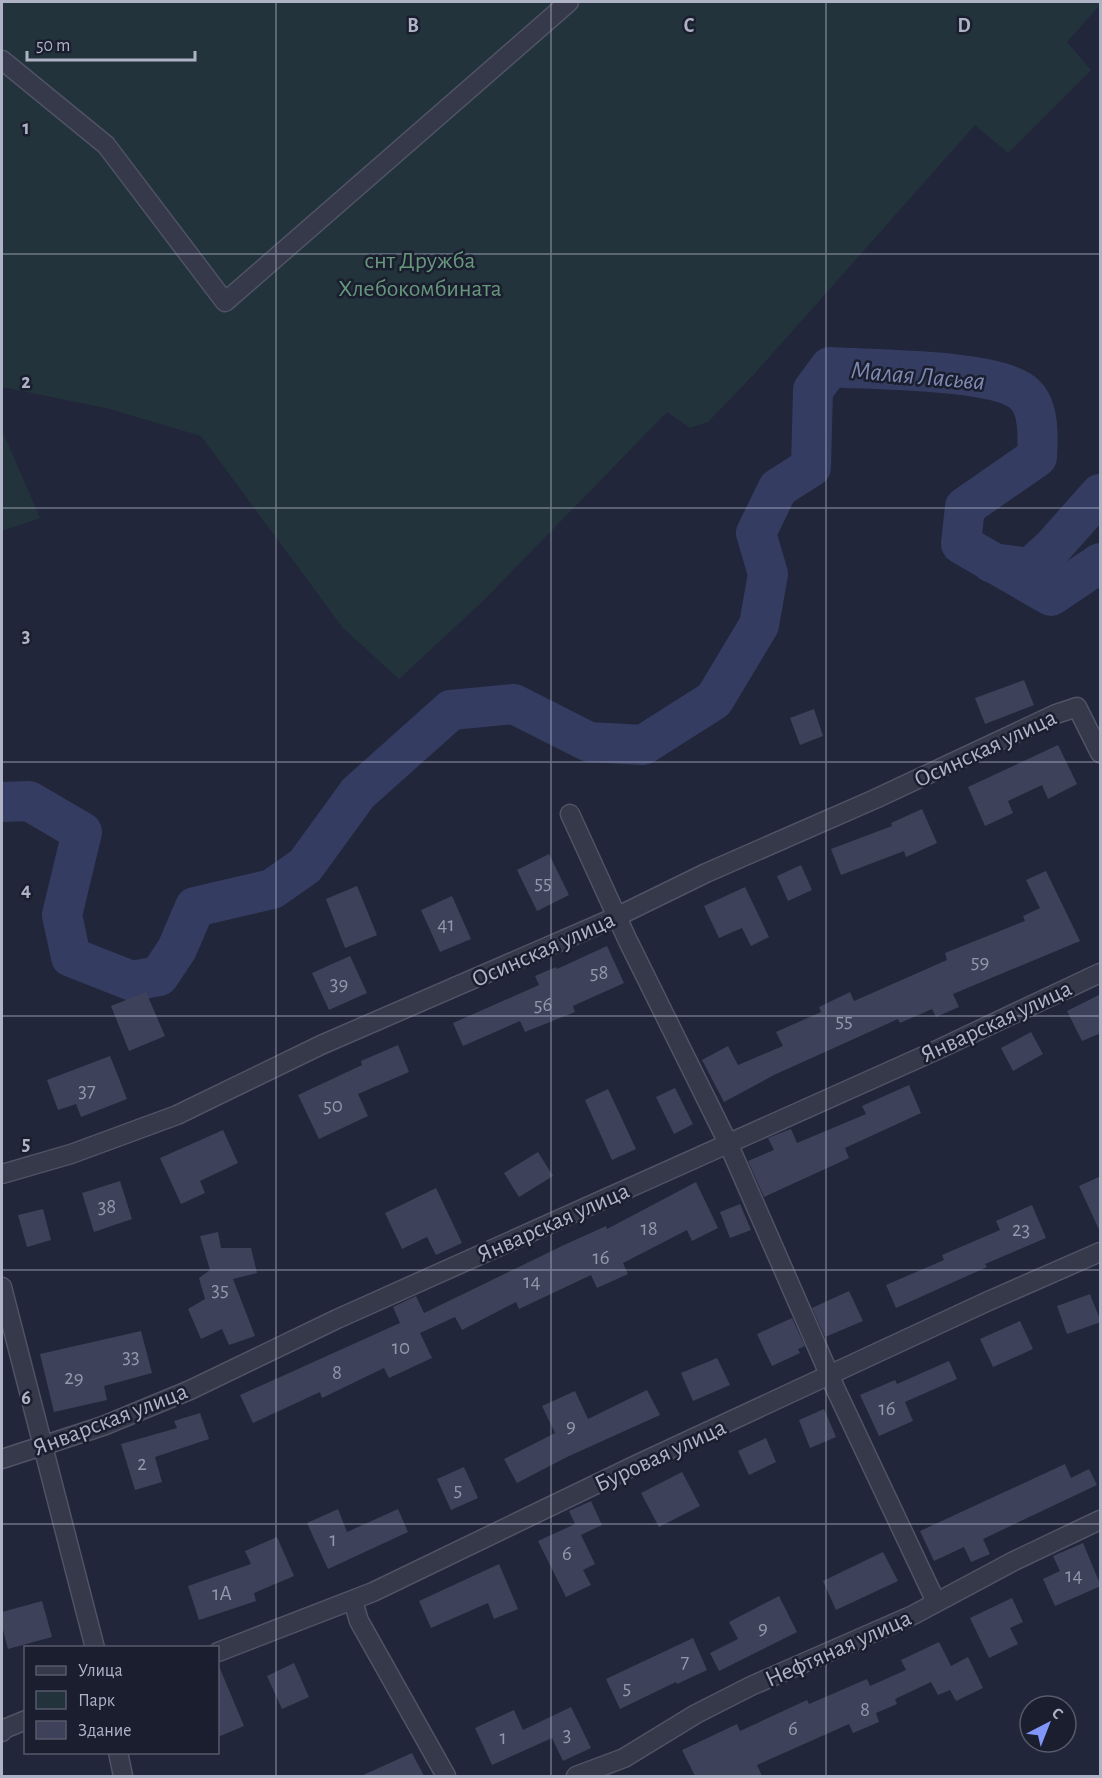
<svg xmlns="http://www.w3.org/2000/svg" width="1102" height="1778" viewBox="0 0 1102 1778" font-family="'Alegreya Sans',sans-serif">
<style>
.green{fill:#23333b}
.lines{fill:none;stroke-linecap:round;stroke-linejoin:round}
.river{stroke:#343d61;stroke-width:40}
.building{fill:#3d425a}
.street-casing{stroke:#4f5365;stroke-width:21}
.street{stroke:#35394a;stroke-width:18}
.grid{fill:none;stroke:#afb3c6;stroke-width:1.5;stroke-opacity:0.55}
.labels{text-anchor:middle;stroke-width:5;stroke-linejoin:round;paint-order:stroke}
.number-label{font-size:21px;fill:#9297ab}
.park-label{font-size:24px;fill:#66977c;stroke:#1a1e2e}
.street-label{font-size:24px;fill:#afb3c6;stroke:#1a1e2e}
.water-label{font-size:26px;font-style:italic;fill:#7e8ab3;stroke:#1a1e2e}
.grid-label{font-size:20px;text-anchor:middle;font-weight:bold;fill:#afb3c6;stroke:#1a1e2e;stroke-width:5;stroke-linejoin:round;paint-order:stroke}
</style>
<rect width="100%" height="100%" fill="#21263a"/>
<!-- green -->
<g class="green">
<polygon points="2,2 1100,2 1100,5 1067,42 1091,70 1008,153 975,125 757,371 708,422 690,428 667,412 484,600 399,679 343,628 201,436 106,408 2,387"/>
<polygon points="2,430 40,518 2,531"/>
</g>
<g class="lines">
<!-- river -->
<g class="river">
<polyline points="992,563 1030,568 1053,547 1100,494"/>
<path d="M 2,802 L 29,801 L 82,832 L 62,915 L 71,957 L 132,981 L 159,976 L 177,949 L 195,907 L 272,889 L 305,866 L 358,793 L 451,710 L 514,704 L 589,742 L 643,745 L 714,700 L 759,625 L 768,574 L 756,533 L 778,488 L 811,467 L 813,390 L 830,367 C 872,370 992,369 1022,392 C 1040,405 1038,437 1037,457 L 965,507 L 961,544 L 1051,596 L 1100,563"/>
</g>
</g>
<!-- building -->
<g class="building">
<polygon points="1024,680 1034,705 985,724 975,698"/>
<polygon points="814,709 823,736 800,745 790,718"/>
<polygon points="1058,745 1077,784 1048,799 1042,785 1008,801 1013,813 985,826 968,787"/>
<polygon points="922,809 937,843 906,857 904,851 841,875 831,849 892,826 891,823"/>
<polygon points="549,854 569,895 537,911 517,870"/>
<polygon points="801,865 812,890 788,901 777,876"/>
<polygon points="1046,871 1080,941 953,994 959,1007 936,1017 932,1009 900,1023 898,1019 774,1075 724,1102 702,1060 728,1046 738,1065 783,1046 776,1032 821,1012 819,1007 850,992 854,1001 947,960 945,953 1025,921 1023,916 1040,908 1026,880"/>
<polygon points="357,886 377,935 345,948 326,899"/>
<polygon points="745,887 769,937 751,946 742,928 719,938 704,906"/>
<polygon points="452,896 471,939 440,952 421,910"/>
<polygon points="607,946 624,983 573,1006 575,1012 525,1032 520,1021 463,1046 453,1023 539,985 535,976 556,967 557,969"/>
<polygon points="350,956 367,993 329,1010 312,973"/>
<polygon points="146,992 165,1036 129,1051 111,1006"/>
<polygon points="1101,994 1101,1033 1082,1041 1067,1011"/>
<polygon points="1031,1032 1043,1054 1013,1071 1001,1048"/>
<polygon points="398,1045 409,1072 358,1094 368,1116 319,1139 298,1095 362,1065 361,1061"/>
<polygon points="110,1056 127,1099 81,1117 76,1104 58,1110 47,1080"/>
<polygon points="909,1085 921,1113 845,1148 849,1158 764,1197 748,1161 774,1150 768,1138 791,1129 797,1143 866,1114 862,1106"/>
<polygon points="675,1088 693,1124 674,1134 656,1097"/>
<polygon points="608,1089 636,1149 612,1160 585,1100"/>
<polygon points="223,1130 238,1163 200,1181 205,1193 181,1204 160,1158"/>
<polygon points="538,1152 553,1176 519,1197 504,1173"/>
<polygon points="1101,1176 1101,1234 1079,1186"/>
<polygon points="120,1181 132,1219 94,1232 82,1193"/>
<polygon points="696,1182 718,1228 692,1241 687,1230 623,1263 628,1274 597,1288 591,1275 519,1309 516,1302 462,1330 455,1317 420,1333 432,1358 389,1378 384,1368 322,1398 320,1392 253,1423 240,1395 400,1323 393,1307 416,1296 424,1313 564,1245 606,1226 607,1229"/>
<polygon points="436,1188 462,1243 436,1255 427,1237 402,1249 385,1213"/>
<polygon points="740,1204 751,1230 730,1238 720,1212"/>
<polygon points="1032,1205 1046,1238 985,1264 987,1267 896,1308 886,1285 944,1260 942,1255 1000,1230 996,1221"/>
<polygon points="43,1209 51,1240 27,1247 18,1215"/>
<polygon points="218,1232 221,1248 251,1248 257,1273 233,1279 255,1336 229,1345 222,1329 201,1339 188,1309 205,1299 199,1278 210,1270 200,1236"/>
<polygon points="849,1291 863,1321 825,1337 812,1308"/>
<polygon points="1090,1294 1101,1322 1067,1334 1057,1306"/>
<polygon points="792,1318 805,1346 798,1349 800,1353 772,1366 757,1334"/>
<polygon points="1020,1321 1033,1349 993,1367 980,1339"/>
<polygon points="141,1331 152,1373 104,1386 107,1400 54,1412 40,1354"/>
<polygon points="717,1358 730,1385 693,1401 681,1373"/>
<polygon points="949,1361 957,1379 905,1402 913,1421 879,1436 860,1395 895,1380 897,1384"/>
<polygon points="647,1390 660,1415 567,1457 517,1483 504,1459 555,1433 542,1406 575,1391 588,1419"/>
<polygon points="824,1409 836,1437 810,1448 799,1420"/>
<polygon points="200,1413 209,1439 155,1457 162,1482 135,1490 121,1444 177,1428 174,1421"/>
<polygon points="766,1438 776,1462 749,1475 738,1451"/>
<polygon points="1065,1464 1071,1478 1089,1469 1097,1485 983,1539 990,1554 971,1562 964,1547 934,1561 920,1531"/>
<polygon points="464,1467 478,1498 451,1510 437,1479"/>
<polygon points="682,1472 700,1506 659,1527 641,1493"/>
<polygon points="591,1501 602,1525 581,1535 595,1564 583,1570 591,1585 566,1597 538,1541 575,1524 569,1511"/>
<polygon points="338,1509 347,1532 398,1509 408,1532 328,1569 307,1523"/>
<polygon points="277,1537 294,1576 254,1593 256,1601 199,1620 188,1586 251,1564 245,1551"/>
<polygon points="1083,1543 1101,1586 1055,1606 1043,1579 1060,1571 1053,1556"/>
<polygon points="883,1552 898,1581 836,1610 823,1581"/>
<polygon points="499,1564 518,1609 494,1619 488,1603 431,1628 419,1601"/>
<polygon points="779,1596 797,1632 719,1671 710,1653 738,1639 729,1622"/>
<polygon points="1012,1598 1023,1622 1010,1628 1018,1644 989,1658 970,1618"/>
<polygon points="42,1601 52,1637 8,1649 2,1626 2,1612"/>
<polygon points="693,1638 707,1670 677,1684 676,1682 620,1709 606,1679"/>
<polygon points="939,1642 951,1666 968,1657 983,1688 956,1701 950,1690 938,1695 931,1682 895,1699 897,1704 876,1713 879,1722 853,1733 849,1724 757,1765 762,1776 695,1776 682,1750 737,1724 740,1731 807,1700 809,1704 867,1679 870,1686 906,1670 901,1660"/>
<polygon points="294,1663 309,1697 282,1709 267,1676"/>
<polygon points="218,1664 244,1726 218,1737"/>
<polygon points="571,1707 591,1748 563,1761 552,1738 492,1765 475,1728 514,1710 523,1730"/>
<polygon points="412,1753 424,1776 361,1776"/>
</g>
<g class="lines">
<defs>
<g id="street">
<polyline points="2,60 106,145 225,302 569,2"/>
<polyline points="570,814 628,941 728,1143 836,1390 936,1602"/>
<polyline points="2,1174 71,1154 177,1115 321,1045 616,917 706,873 875,799 1056,714 1077,707 1100,753"/>
<polyline points="2,1287 95,1648"/>
<polyline points="2,1459 103,1426 190,1390 337,1319 937,1050 1100,973"/>
<polyline points="353,1601 359,1621 446,1776"/>
<polyline points="218,1652 373,1592 640,1463 984,1303 1100,1252"/>
<polyline points="2,1732 4,1729 26,1720"/>
<polyline points="118,1752 123,1776"/>
<polyline points="576,1776 624,1758 696,1714 751,1686 913,1615 1014,1561 1100,1520"/>
</g>
</defs>
<!-- street casing -->
<use href="#street" class="street-casing"/>
<!-- street -->
<use href="#street" class="street"/>
</g>
<!-- grid -->
<path class="grid" d="M 276,2 L 276,1776M 551,2 L 551,1776M 826,2 L 826,1776M 2,254 L 1100,254M 2,508 L 1100,508M 2,762 L 1100,762M 2,1016 L 1100,1016M 2,1270 L 1100,1270M 2,1524 L 1100,1524"/>
<g class="labels">
<!-- number labels -->
<g class="number-label">
<text x="543" y="889">55</text>
<text x="446" y="931">41</text>
<text x="980" y="968">59</text>
<text x="599" y="979">58</text>
<text x="339" y="990">39</text>
<text x="543" y="1011">56</text>
<text x="844" y="1027">55</text>
<text x="87" y="1097">37</text>
<text x="333" y="1112">50</text>
<text x="107" y="1213">38</text>
<text x="649" y="1235">18</text>
<text x="1021" y="1236">23</text>
<text x="601" y="1264">16</text>
<text x="532" y="1288">14</text>
<text x="220" y="1296">35</text>
<text x="401" y="1354">10</text>
<text x="131" y="1363">33</text>
<text x="337" y="1379">8</text>
<text x="74" y="1384">29</text>
<text x="887" y="1415">16</text>
<text x="571" y="1432">9</text>
<text x="142" y="1470">2</text>
<text x="458" y="1496">5</text>
<text x="333" y="1546">1</text>
<text x="567" y="1560">6</text>
<text x="1074" y="1582">14</text>
<text x="222" y="1600">1А</text>
<text x="763" y="1634">9</text>
<text x="685" y="1668">7</text>
<text x="627" y="1694">5</text>
<text x="865" y="1716">8</text>
<text x="793" y="1735">6</text>
<text x="567" y="1741">3</text>
<text x="503" y="1744">1</text>
</g>
<!-- park labels -->
<g class="park-label">
<text x="420" y="268">снт Дружба<tspan x="420" dy="28">Хлебокомбината</tspan></text>
</g>
<!-- street labels -->
<g class="street-label">
<text transform="translate(985 748) rotate(-25)" y="8">Осинская улица</text>
<text transform="translate(543 949) rotate(-24)" y="8">Осинская улица</text>
<text transform="translate(996 1021) rotate(-25)" y="8">Январская улица</text>
<text transform="translate(553 1222) rotate(-24)" y="8">Январская улица</text>
<text transform="translate(110 1419) rotate(-21)" y="8">Январская улица</text>
<text transform="translate(660 1455) rotate(-25)" y="8">Буровая улица</text>
<text transform="translate(838 1648) rotate(-24)" y="8">Нефтяная улица</text>
</g>
<!-- water labels -->
<g class="water-label">
<text transform="translate(918 375) rotate(5)" y="9">Малая Ласьва</text>
</g>
</g>
<g class="grid-label">
<text x="413" y="32">B</text>
<text x="689" y="32">C</text>
<text x="964" y="32">D</text>
<text x="26" y="134">1</text>
<text x="26" y="388">2</text>
<text x="26" y="642">3</text>
<text x="26" y="896">4</text>
<text x="26" y="1150">5</text>
<text x="26" y="1404">6</text>
</g>
<!-- border -->
<rect width="1102" height="1778" fill="none" stroke="#afb3c6" stroke-width="6"/>
<!-- legend -->
<rect x="24" y="1646" width="195" height="108" fill="#1a1e2e" stroke="#565a6b" stroke-width="1.5"/>
<rect x="36" y="1666" width="30" height="9" fill="#35394a" stroke="#565a6b" stroke-width="1.5"/>
<text x="78" y="1676" font-size="18" fill="#afb3c6">Улица</text>
<rect x="36" y="1691" width="30" height="18" fill="#23333b" stroke="#565a6b" stroke-width="1.5"/>
<text x="78" y="1706" font-size="18" fill="#afb3c6">Парк</text>
<rect x="36" y="1721" width="30" height="18" fill="#3d425a" stroke="#565a6b" stroke-width="1.5"/>
<text x="78" y="1736" font-size="18" fill="#afb3c6">Здание</text>
<!-- north arrow -->
<g transform="translate(1048 1724) rotate(42)"><circle r="28" fill="#1a1e2e" stroke="#565a6b" stroke-width="1.5"/>
<path d="M0-4.5L10 22L0 15L-10 22Z" fill="#8196f9"/>
<text y="-9" font-size="16" font-weight="bold" text-anchor="middle" fill="#afb3c6">С</text>
</g>
<!-- scale -->
<path d="M27 51v9h168v-9" fill="none" stroke="#afb3c6" stroke-width="3"/>
<text x="36" y="51" font-size="18" fill="#afb3c6" stroke="#1a1e2e" stroke-width="4.5" paint-order="stroke">50 m</text>
</svg>
